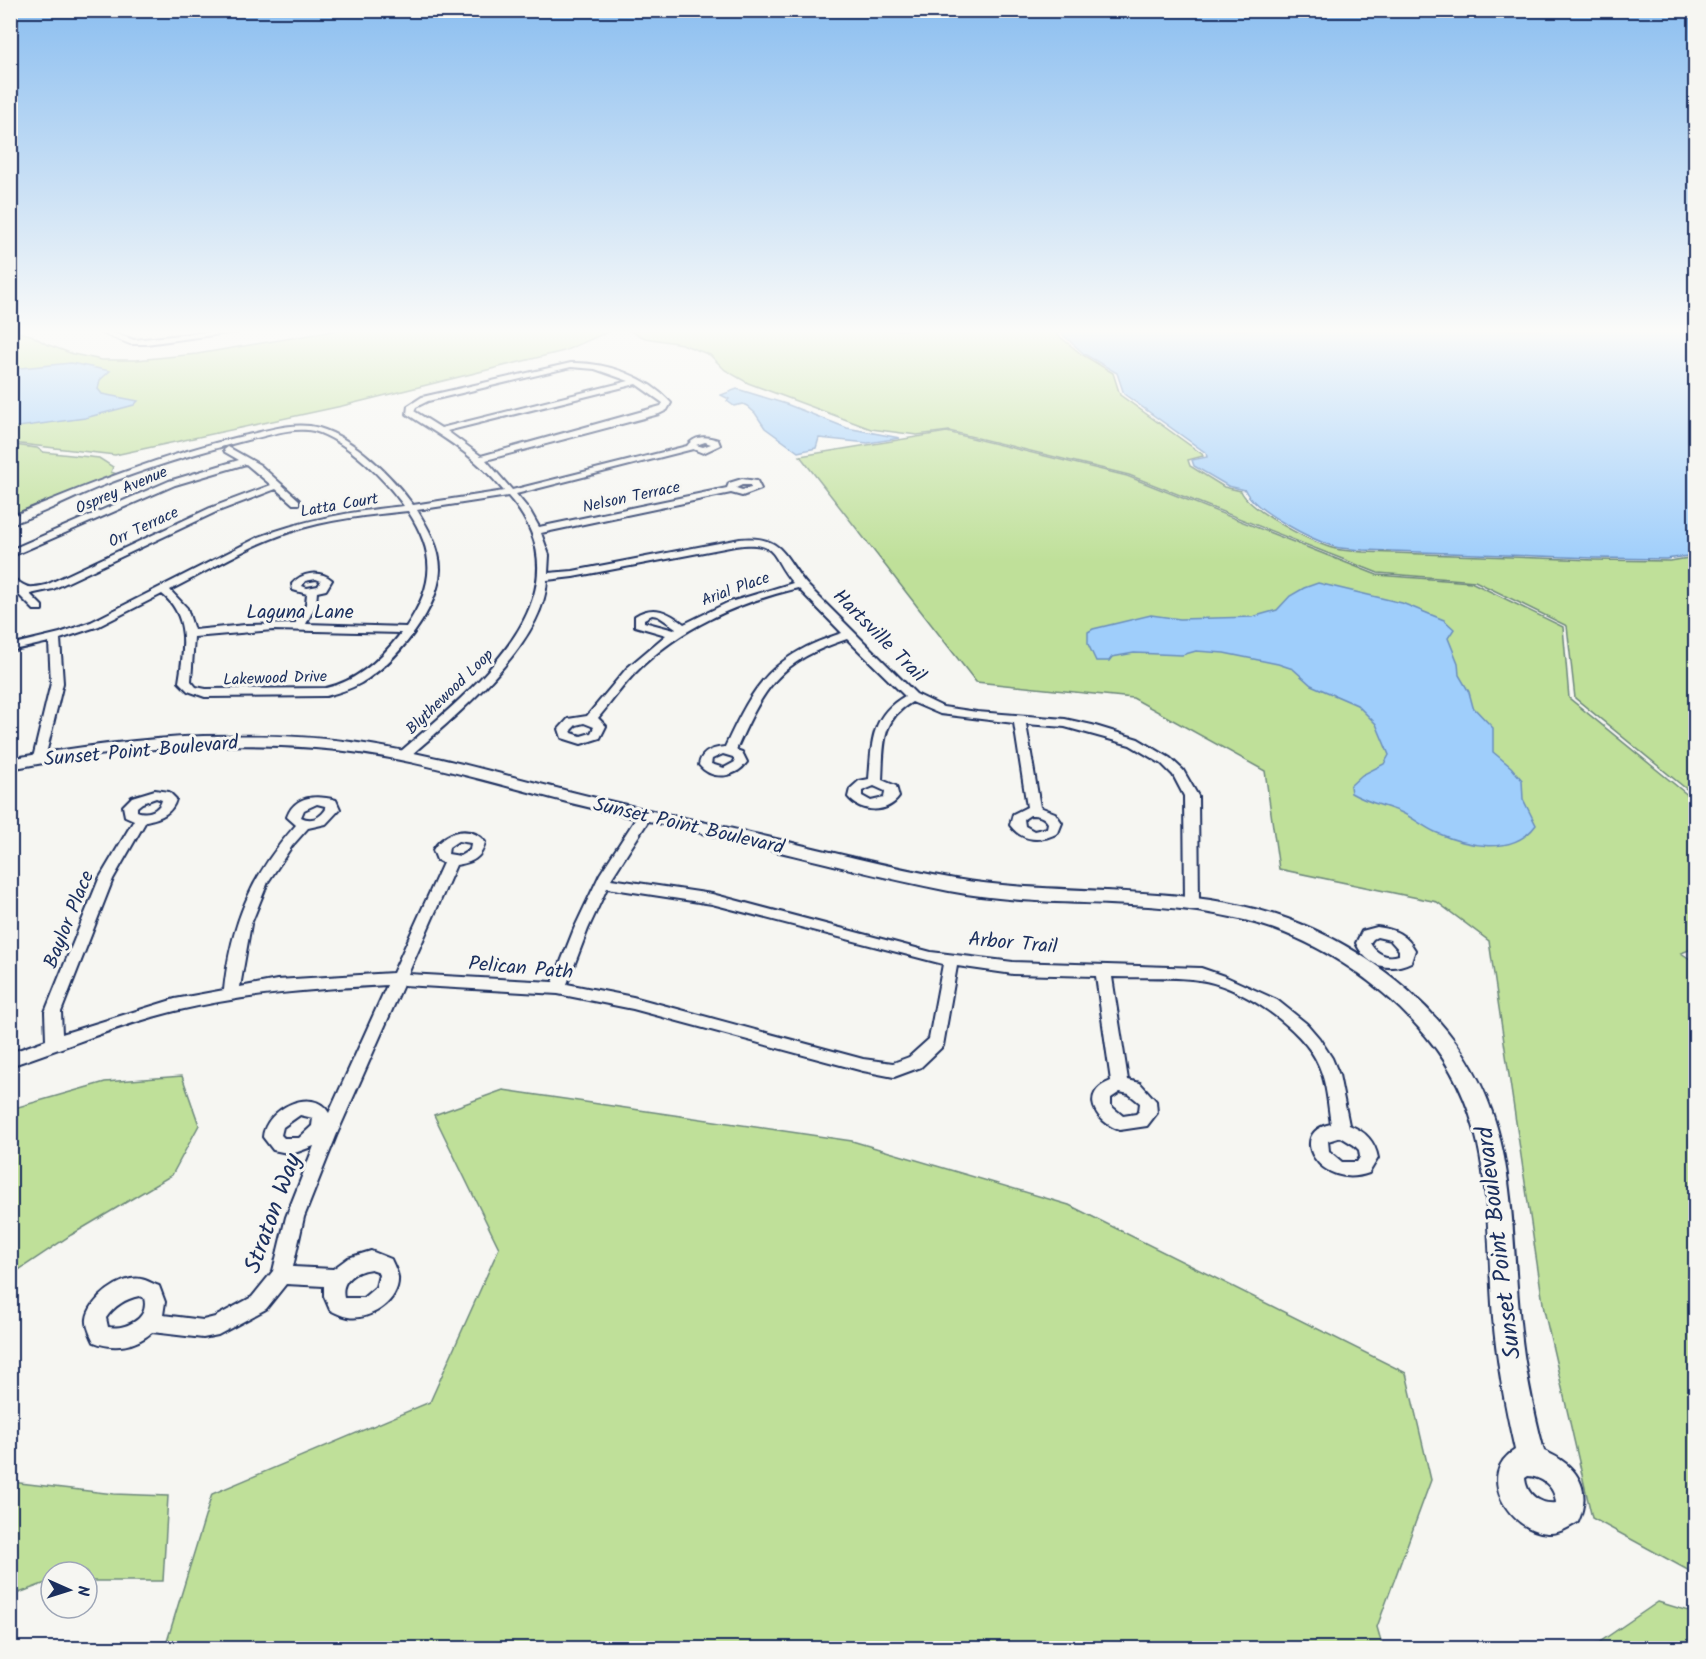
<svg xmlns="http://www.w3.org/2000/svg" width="1706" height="1659" viewBox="0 0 1706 1659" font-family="Kalam,sans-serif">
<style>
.green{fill:#bfe099;stroke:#6d887c;stroke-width:1.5}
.water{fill:#9fcefb;stroke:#6a8ebc;stroke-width:1.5}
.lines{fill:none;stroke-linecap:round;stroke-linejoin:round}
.minor-casing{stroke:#1b2f5e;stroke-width:4}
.tertiary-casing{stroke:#1b2f5e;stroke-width:4}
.minor{fill:#f6f6f2;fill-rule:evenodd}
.tertiary{fill:#f6f6f2;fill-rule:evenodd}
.labels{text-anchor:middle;stroke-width:6;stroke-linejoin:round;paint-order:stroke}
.far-street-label{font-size:16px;fill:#1b2f5e;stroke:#f6f6f2}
.street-label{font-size:20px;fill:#1b2f5e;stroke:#f6f6f2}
.near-street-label{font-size:24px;fill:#1b2f5e;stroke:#f6f6f2}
</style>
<rect width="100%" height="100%" fill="#f6f6f2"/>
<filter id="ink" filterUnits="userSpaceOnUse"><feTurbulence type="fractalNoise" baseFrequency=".0167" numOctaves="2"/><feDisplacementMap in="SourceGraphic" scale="12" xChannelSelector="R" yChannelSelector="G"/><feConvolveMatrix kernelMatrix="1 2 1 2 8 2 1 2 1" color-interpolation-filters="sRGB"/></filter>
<g filter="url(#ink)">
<!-- green -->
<g class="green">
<polygon points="11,330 31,335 46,344 73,354 102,360 136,360 197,354 339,330 612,330 564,351 342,406 115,455 12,443 14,445 37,448 43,452 99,458 113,467 111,472 120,475 11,521"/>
<path d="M 627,330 L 1057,330 L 1058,335 L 1081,354 L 1113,373 L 1120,395 L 1202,454 L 1203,456 L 1188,460 L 1190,466 L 1224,487 L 1241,491 C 1250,511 1314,544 1336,549 C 1345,551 1355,551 1364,552 L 1595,560 L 1670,561 L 1695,557 L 1695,796 L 1575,698 L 1567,626 L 1475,581 L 1378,573 L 1129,475 L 949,431 L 917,435 L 871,429 L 748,383 L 725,370 L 710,355 L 682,344 L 645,338 Z"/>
<polygon points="947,432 1127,476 1377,575 1471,582 1563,627 1569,698 1695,801 1695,948 1681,953 1696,963 1695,1574 1592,1518 1544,1310 1489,941 1437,902 1279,869 1265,771 1133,698 976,682 800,456"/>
<polygon points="182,1076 199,1125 172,1175 71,1235 11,1275 11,1109 105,1082"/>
<polygon points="503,1090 852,1141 1069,1205 1406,1373 1431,1480 1377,1627 1383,1648 165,1648 212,1494 430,1402 499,1248 434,1115"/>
<polygon points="11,1482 114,1494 168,1496 163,1581 87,1581 87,1572 51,1572 51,1581 11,1596"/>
<polygon points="1658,1602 1695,1613 1695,1648 1591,1648"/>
</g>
<!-- water -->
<g class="water">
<path d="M 1060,330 L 1695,330 L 1695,555 L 1666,559 L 1593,558 L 1363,550 C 1354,549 1344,549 1335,547 C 1313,540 1254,511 1245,490 L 1228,486 L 1194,466 L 1192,460 L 1207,457 L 1206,453 L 1124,394 L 1117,373 L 1084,354 L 1062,334 Z"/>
<polygon points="71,363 110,371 100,380 98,389 102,394 138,401 134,405 85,418 11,428 11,369"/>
<polygon points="737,389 786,404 847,428 900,438 868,443 819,438 816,448 798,452 765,428 755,413 747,406 743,404 734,406 727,401 729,399 721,395"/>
<path d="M 1318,583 L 1402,603 L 1444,620 L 1454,629 L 1448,638 L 1458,663 L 1459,675 L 1469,692 L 1473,707 L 1493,728 L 1493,752 L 1511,767 L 1522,780 L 1523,799 L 1536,825 C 1513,857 1465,846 1435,832 C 1422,826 1411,816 1398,811 C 1382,805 1366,802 1351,793 L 1350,786 L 1362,775 L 1384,764 L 1389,755 L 1376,724 L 1357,705 L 1311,685 L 1293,669 L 1278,664 L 1224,653 L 1196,651 L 1182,655 L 1134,653 L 1112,657 L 1109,661 L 1096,661 L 1088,644 L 1088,632 L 1093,629 L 1151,615 L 1180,619 L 1252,617 L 1277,610 L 1290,596 L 1304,588 Z"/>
</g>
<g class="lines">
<defs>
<g id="minor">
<polygon points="94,330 105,330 134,340 227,330 250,330 146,344 130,344"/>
<path d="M 571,363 C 606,362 647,376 671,403 L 667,410 L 659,414 L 486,460 L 512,490 L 687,446 C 695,435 706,436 718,440 L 720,445 L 703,453 L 693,449 L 516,494 L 530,511 L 539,527 L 727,488 L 729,483 L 742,479 L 757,481 L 761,489 L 742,496 L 731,493 L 541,533 L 549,555 L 548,573 L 573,571 L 740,539 C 786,535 783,559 809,587 L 916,694 L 943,707 L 977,712 L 1065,719 L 1092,725 L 1138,739 L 1170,758 L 1183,770 L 1198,796 L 1199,903 L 1197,907 L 1187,907 L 1185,903 L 1184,796 L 1173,775 L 1162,764 L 1130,745 L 1065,727 L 1026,724 L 1040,807 L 1055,813 L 1062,823 L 1058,833 C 1041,842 1022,842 1010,825 L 1013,814 L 1027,807 L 1014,723 L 940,714 L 912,702 C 880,720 884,747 882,780 L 896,786 L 899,797 C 887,814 861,813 848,797 L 850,789 L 859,781 L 869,779 C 872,744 870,716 905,696 L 847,639 C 779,661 764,687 736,750 L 742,752 L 747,762 C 736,778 712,781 699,765 C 701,752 712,748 725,747 C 755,682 772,656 842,633 L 798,588 C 737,603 681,627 636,672 C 622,686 611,703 598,718 L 606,726 L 600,738 L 581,744 L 562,738 L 559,729 L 568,719 L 587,716 L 627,668 L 666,635 L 635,626 L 635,616 C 654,604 668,612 684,624 L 727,603 L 793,583 C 770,557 780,540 735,546 L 573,577 L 547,580 C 544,645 454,717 408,758 L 400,758 L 398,755 L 400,752 C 470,691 596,595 508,496 L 417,510 C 428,528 440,548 440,569 C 439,611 395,663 361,683 C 350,689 338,693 326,696 L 205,697 L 188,691 L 179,682 C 184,651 190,616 162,594 L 99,626 L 60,639 L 63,683 L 45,758 L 43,761 L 35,761 L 33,758 L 51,683 L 49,642 L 10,651 L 10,645 L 60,633 L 91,622 L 259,537 C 306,519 354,511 404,506 C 385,479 346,440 314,431 C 293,426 267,436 247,440 C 196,453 147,468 99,487 C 70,499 41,515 10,524 L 10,517 C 87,485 162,455 243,436 C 267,431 294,421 319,428 C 354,438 392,476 413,505 L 504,491 C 472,453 447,440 407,414 L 408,406 L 422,397 ZM 571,367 L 595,369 L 629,381 L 441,428 L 414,411 L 416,407 L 428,401 ZM 636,384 L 663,403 L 661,406 L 481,456 L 447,431 ZM 705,442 L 711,444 L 703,447 L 696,445 ZM 742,485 L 750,485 L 751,488 L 742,490 L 736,488 ZM 408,511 C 436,554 435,584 406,627 L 306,624 L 316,604 L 317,592 L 326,590 L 332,580 C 320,570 302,572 292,584 L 293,590 L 307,594 L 306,604 L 295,624 L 245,625 L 194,630 L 187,608 L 170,590 C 210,570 249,545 290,532 C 328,519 369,515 408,511 ZM 316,579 L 321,581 L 318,586 L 307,588 L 302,586 L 305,581 ZM 652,615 L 658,616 L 676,628 L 674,630 L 644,622 L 644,619 ZM 273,630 L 401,633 C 382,658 358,681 326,688 L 206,689 L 196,687 L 191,681 L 194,637 ZM 584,723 L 594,727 L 591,733 L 581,736 L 572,733 L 571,730 L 576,725 ZM 723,754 L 733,757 L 735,762 L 724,768 L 711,764 L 712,759 ZM 874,786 L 885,791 L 884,798 L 871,801 L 862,796 L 862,791 ZM 1030,815 C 1038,815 1044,816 1048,823 L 1047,828 L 1034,831 L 1025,826 L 1024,819 Z"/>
<path d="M 228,447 L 260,465 L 299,500 L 299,504 L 293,504 L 276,489 L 216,512 L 53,589 L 30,594 L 42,606 L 42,610 L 34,610 L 10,586 L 10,577 C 28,586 23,590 46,585 L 210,508 L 271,485 L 246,464 L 175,485 L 10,557 L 10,550 L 169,481 L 239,460 L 225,452 L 224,450 Z"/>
<path d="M 155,790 L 169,792 L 176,799 C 172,814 160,818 146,821 L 113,879 L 61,1012 L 62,1034 L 175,999 L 224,990 C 231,924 251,875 296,825 L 287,817 C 295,795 316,795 336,800 L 340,809 L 326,824 L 308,828 L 292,846 L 268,882 L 251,924 L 240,987 L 277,980 L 393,973 L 443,863 L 437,860 L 433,850 C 443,832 470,823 485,842 C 482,858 472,863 456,865 L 408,974 L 553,982 L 574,929 L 600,874 L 640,812 L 645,811 L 652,815 L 611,879 L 712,894 L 931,952 L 1013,962 L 1201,968 L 1224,976 L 1277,1000 L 1307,1024 L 1319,1038 L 1332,1058 L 1339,1075 L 1349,1125 C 1365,1131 1375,1141 1378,1158 L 1369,1173 C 1320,1191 1286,1132 1331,1124 C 1328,1105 1327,1084 1319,1066 C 1305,1029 1238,984 1199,980 C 1171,976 1140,978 1112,977 L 1128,1080 L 1140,1083 L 1156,1101 L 1157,1113 L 1147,1126 L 1120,1130 C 1095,1122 1079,1093 1111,1081 L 1096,976 L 1013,974 L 957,966 L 943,1046 L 921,1067 L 894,1077 L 863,1071 L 633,1009 L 558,994 L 403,985 L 336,1136 L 304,1217 L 293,1267 L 333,1269 L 348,1258 L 371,1251 L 391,1259 C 393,1264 397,1271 398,1277 C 400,1301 370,1321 348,1317 C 342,1316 336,1313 330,1310 L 324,1296 L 324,1286 L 286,1284 L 266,1309 L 218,1335 L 203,1338 L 152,1332 C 135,1347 114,1350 94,1342 C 91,1335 86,1327 87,1319 C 89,1300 121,1275 141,1279 C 147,1280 153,1284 159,1286 L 165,1302 L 163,1315 L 203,1320 L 215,1317 L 252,1297 L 273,1271 L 286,1217 L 314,1146 L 292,1154 L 273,1150 L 263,1137 C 265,1109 313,1085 329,1113 L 387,985 C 315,989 245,994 175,1011 C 118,1025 65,1048 10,1066 L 10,1053 L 46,1040 L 45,1012 L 99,879 L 134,820 L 125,816 L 123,806 L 132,797 ZM 156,798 L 162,800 C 159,811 147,815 137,811 L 137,807 L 142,803 ZM 317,804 L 325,806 L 326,809 C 320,818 311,822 301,817 L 304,810 ZM 458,841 L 471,843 L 470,850 L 460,856 L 448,854 L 449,847 ZM 607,888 L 712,904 L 943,964 L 929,1039 L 909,1057 L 893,1063 L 863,1059 L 633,997 L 567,984 L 588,929 ZM 1120,1092 L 1129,1094 L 1140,1103 L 1139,1111 L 1136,1114 L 1123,1116 L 1111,1106 L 1111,1098 ZM 300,1115 L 313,1118 L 312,1126 L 299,1138 L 284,1138 L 281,1135 L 283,1127 ZM 1341,1137 L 1354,1145 L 1359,1150 L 1360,1157 L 1357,1162 L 1342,1162 L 1329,1151 L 1328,1141 ZM 371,1269 L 377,1271 L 379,1275 L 376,1287 L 363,1298 L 344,1298 C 340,1280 355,1271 371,1269 ZM 139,1296 L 144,1298 C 150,1319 125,1330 108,1327 L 106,1318 C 114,1306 125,1299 139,1296 Z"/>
<path d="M 1377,927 C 1394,929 1406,934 1415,950 L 1411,962 C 1389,973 1366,966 1356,943 L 1362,931 ZM 1377,937 L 1390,940 L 1399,950 L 1399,955 C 1387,959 1376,954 1370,943 L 1373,939 Z"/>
</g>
<path id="tertiary" d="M 203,736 C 252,735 302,735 351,742 C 426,752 499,774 572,792 C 634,808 697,820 759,835 C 824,850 890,868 955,879 C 1061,897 1172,882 1276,915 C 1341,936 1404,978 1447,1031 C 1519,1120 1509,1216 1520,1322 C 1524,1366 1533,1408 1544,1451 C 1576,1464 1593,1488 1578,1522 C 1569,1527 1559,1534 1548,1533 C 1509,1531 1475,1474 1515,1450 C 1505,1406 1497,1363 1493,1318 C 1485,1217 1496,1119 1426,1036 C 1384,986 1324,944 1262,925 C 1160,894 1052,911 949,891 C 877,877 806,858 735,841 C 679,827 622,816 567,802 C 484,781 401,754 315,748 C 213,740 111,750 10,769 L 10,759 C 74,747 138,739 203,736 ZM 1528,1476 C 1543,1477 1555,1487 1556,1503 C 1540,1505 1526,1494 1525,1478 Z"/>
</defs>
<!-- minor casing -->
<use href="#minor" class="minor-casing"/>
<!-- tertiary casing -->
<use href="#tertiary" class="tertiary-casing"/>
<!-- minor -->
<use href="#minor" class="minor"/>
<!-- tertiary -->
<use href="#tertiary" class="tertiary"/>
</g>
</g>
<!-- sky -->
<linearGradient id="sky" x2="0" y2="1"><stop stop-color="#8bbef0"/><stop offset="0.59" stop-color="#fbfbf9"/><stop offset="1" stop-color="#fbfbf9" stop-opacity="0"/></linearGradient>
<rect width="1706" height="562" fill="url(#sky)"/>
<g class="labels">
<!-- far-street labels -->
<g class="far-street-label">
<text transform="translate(121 489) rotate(-23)" y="6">Osprey Avenue</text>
<text transform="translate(631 496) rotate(-12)" y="6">Nelson Terrace</text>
<text transform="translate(339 504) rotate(-10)" y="6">Latta Court</text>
<text transform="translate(143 526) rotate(-25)" y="6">Orr Terrace</text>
<text transform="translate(735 588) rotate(-20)" y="6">Arial Place</text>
<text transform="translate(275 677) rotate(-2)" y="6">Lakewood Drive</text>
<text transform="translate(449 691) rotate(-44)" y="6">Blythewood Loop</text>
</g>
<!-- street labels -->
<g class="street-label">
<text x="300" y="618">Laguna Lane</text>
<text transform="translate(880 635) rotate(45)" y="7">Hartsville Trail</text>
<text transform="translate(141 750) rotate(-5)" y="7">Sunset Point Boulevard</text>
<text transform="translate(689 825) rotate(13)" y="7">Sunset Point Boulevard</text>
<text transform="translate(68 919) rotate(-68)" y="7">Baylor Place</text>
<text transform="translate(1013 942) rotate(5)" y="7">Arbor Trail</text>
<text transform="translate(521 967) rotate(5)" y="7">Pelican Path</text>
</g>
<!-- near-street labels -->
<g class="near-street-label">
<text transform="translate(272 1213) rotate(-70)" y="8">Straton Way</text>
<text transform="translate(1498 1243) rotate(-97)" y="8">Sunset Point Boulevard</text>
</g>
</g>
<!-- margin -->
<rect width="1706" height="1659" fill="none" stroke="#f6f6f2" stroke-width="36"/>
<rect x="18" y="18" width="1670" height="1623" fill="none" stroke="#1b2f5e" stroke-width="2" filter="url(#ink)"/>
<!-- north arrow -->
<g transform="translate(69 1590) rotate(93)"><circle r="28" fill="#f6f6f2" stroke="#9ea6b7" stroke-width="1.5"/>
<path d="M0-4.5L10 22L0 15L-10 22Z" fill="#1b2f5e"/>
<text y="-9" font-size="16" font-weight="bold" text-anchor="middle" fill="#1b2f5e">N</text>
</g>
</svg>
